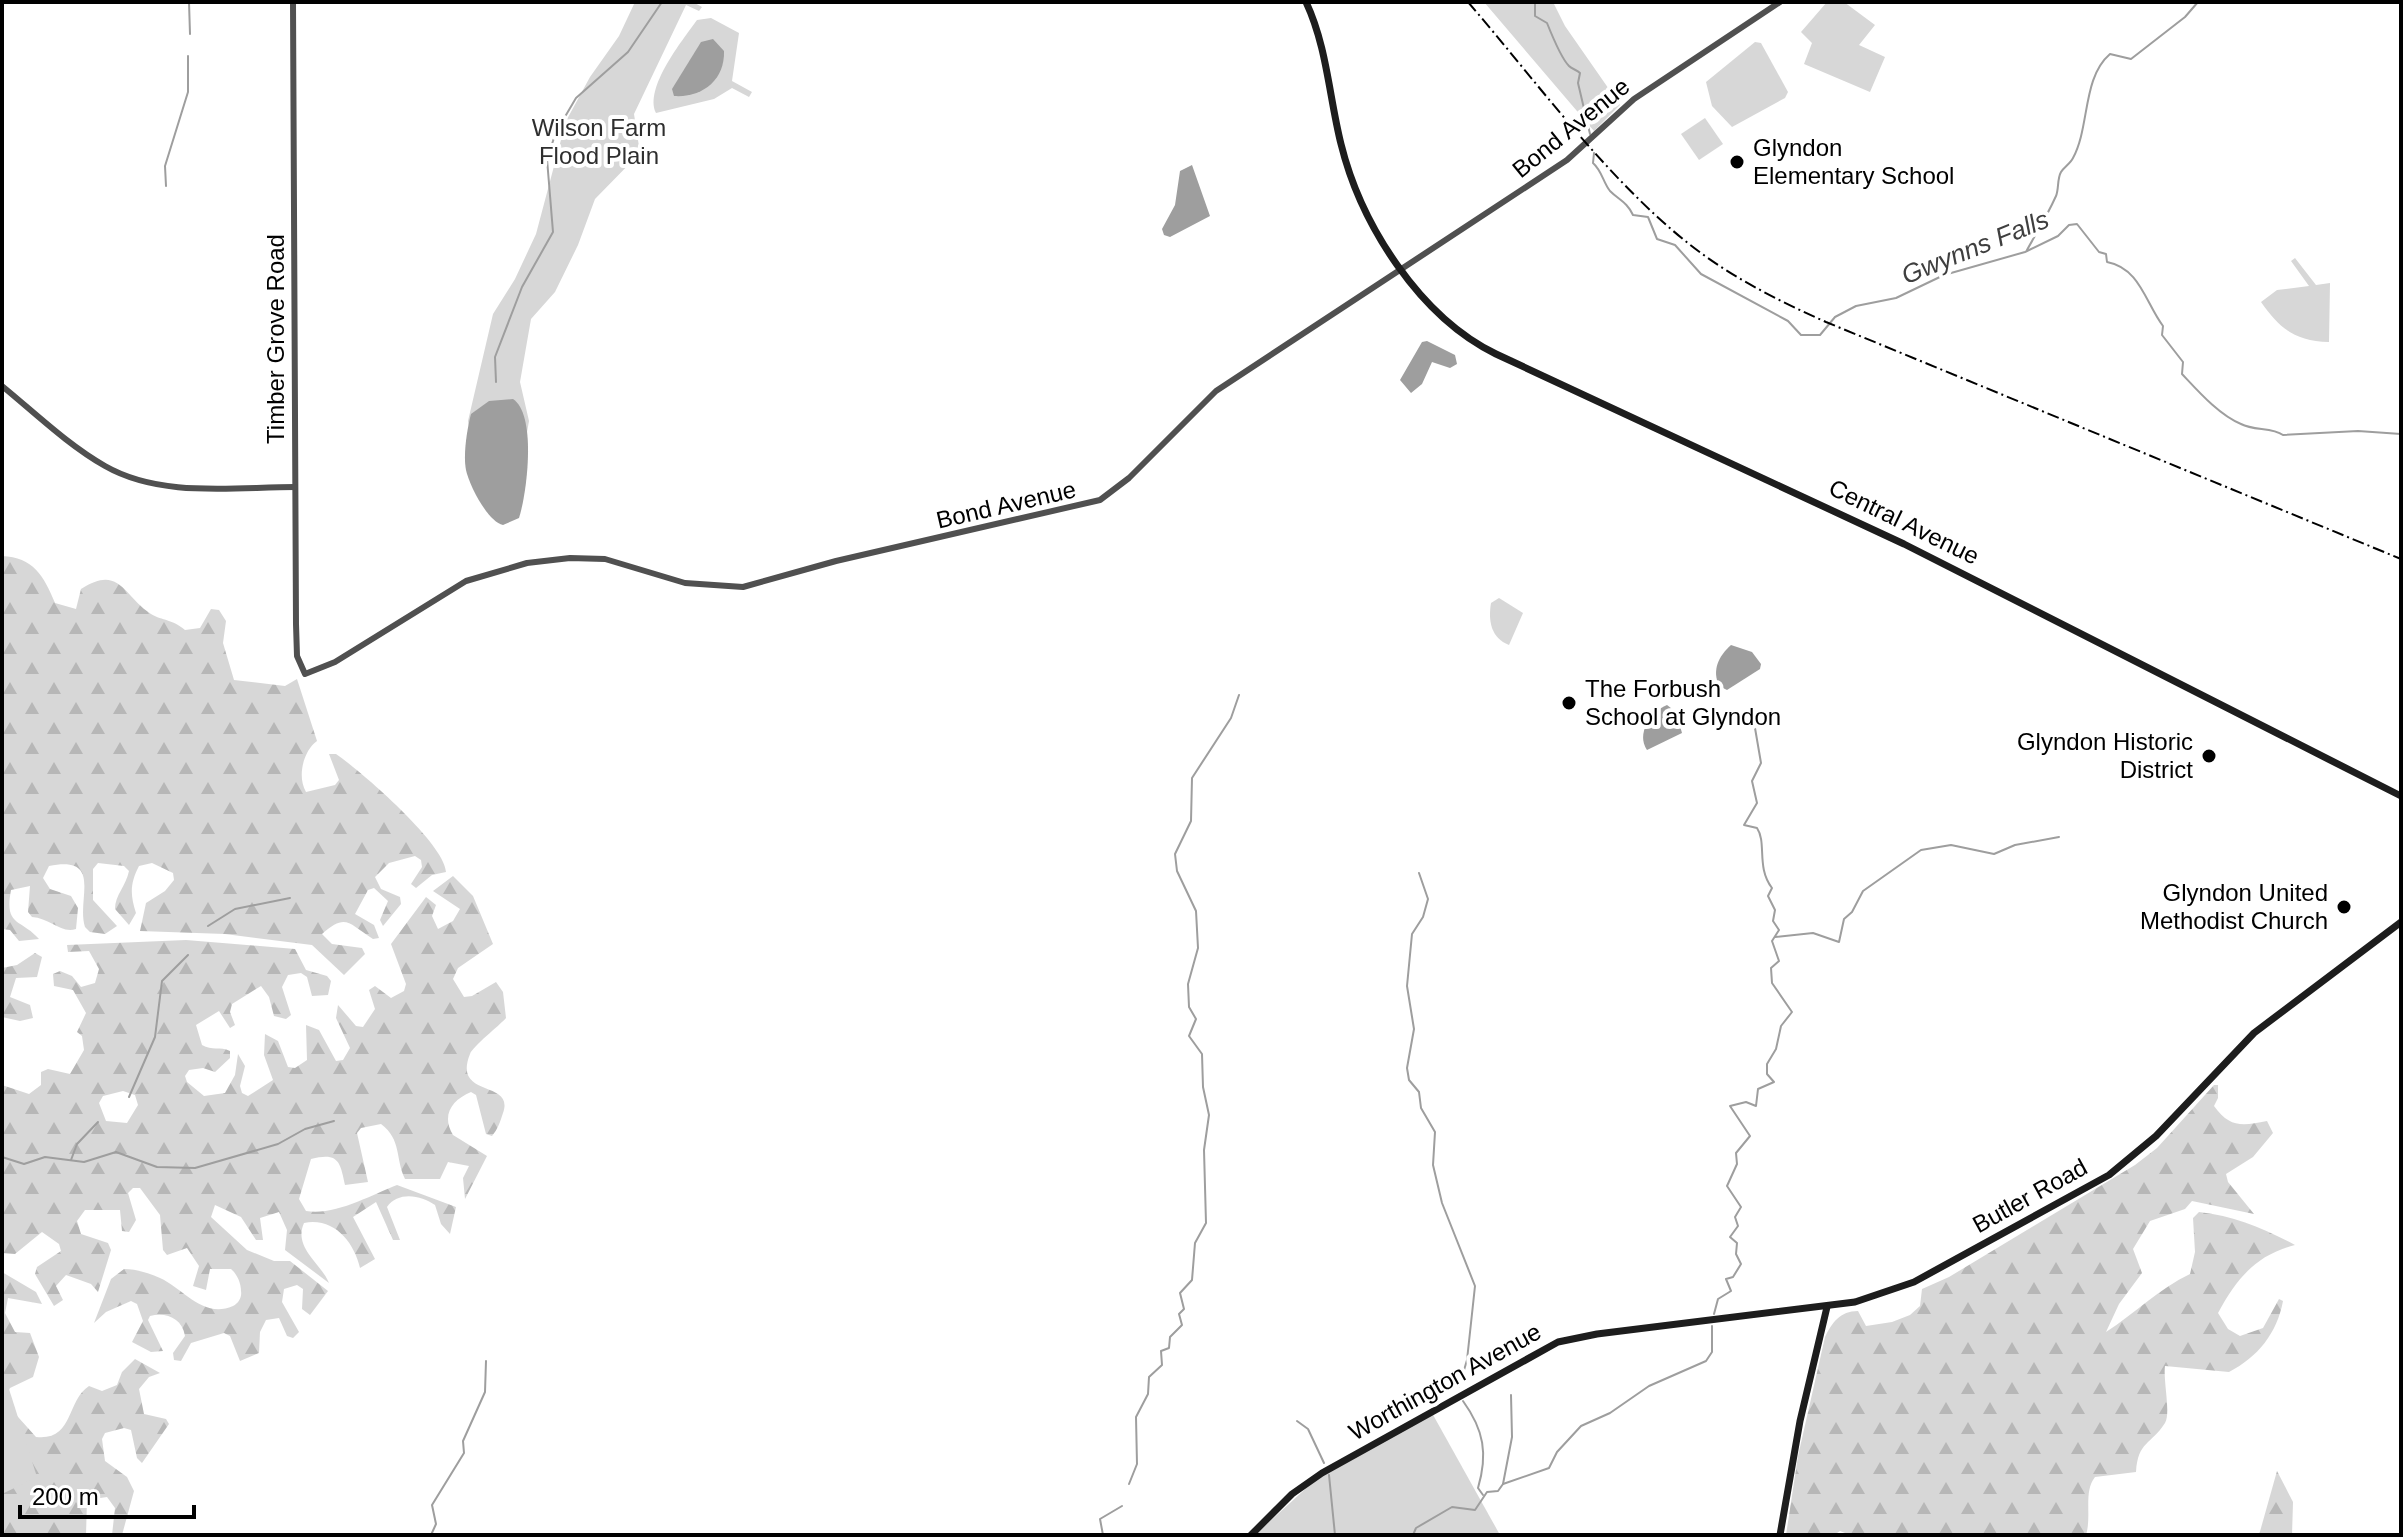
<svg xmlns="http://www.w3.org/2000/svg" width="2403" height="1537" viewBox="0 0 2403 1537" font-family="Arial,sans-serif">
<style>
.forest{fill:url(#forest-firs);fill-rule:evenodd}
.park{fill:#d7d7d7}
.water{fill:#9e9e9e}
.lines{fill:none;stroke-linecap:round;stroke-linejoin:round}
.stream{stroke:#9e9e9e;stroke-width:2}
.tertiary{stroke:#505050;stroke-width:6}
.secondary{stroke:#1d1d1d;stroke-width:7}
.rail{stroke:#000;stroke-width:2;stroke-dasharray:12 4 2 4;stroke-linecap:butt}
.poi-dot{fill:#000;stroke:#fff;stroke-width:3}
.labels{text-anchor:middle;stroke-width:8;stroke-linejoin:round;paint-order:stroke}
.park-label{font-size:24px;fill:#2e2e2e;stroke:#fff}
.street-label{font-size:24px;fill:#000;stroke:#fff}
.poi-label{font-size:24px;fill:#000;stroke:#fff;text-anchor:start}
.water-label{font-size:26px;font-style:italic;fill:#3f3f3f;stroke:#fff}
</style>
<defs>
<pattern id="forest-firs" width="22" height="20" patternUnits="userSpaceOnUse" patternTransform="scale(2)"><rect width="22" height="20" fill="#d7d7d7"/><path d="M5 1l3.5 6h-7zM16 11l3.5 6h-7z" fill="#b7b7b7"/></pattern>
</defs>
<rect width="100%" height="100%" fill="#fff"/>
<!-- forest -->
<g class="forest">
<path d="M 2,556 C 33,557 44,576 55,603 L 76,609 L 81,589 C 120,564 123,596 151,614 C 163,621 172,619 185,630 L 200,628 L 211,609 L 219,610 L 226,621 L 223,643 L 234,680 L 285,686 L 297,679 L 317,741 C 303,751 297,777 306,792 L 335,785 L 339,780 L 329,754 L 336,754 C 361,771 445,844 446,872 L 432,875 L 416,888 L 411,884 L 422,867 L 421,860 L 415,856 L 389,863 L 375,877 L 381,889 L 400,897 L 401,904 L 383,926 L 380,920 L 388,901 L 374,888 L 368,890 L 355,914 L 374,925 L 379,938 L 373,939 C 348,923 346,913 322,934 L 332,944 L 362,948 L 365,954 L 344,975 L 312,945 L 225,934 L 140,931 L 146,903 L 165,891 L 174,880 L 173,873 L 152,863 L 139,866 C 130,883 130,895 136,913 L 129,925 L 115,909 C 115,895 126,886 129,871 L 124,866 L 98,863 L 93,869 L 93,900 L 117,926 L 105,934 L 90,932 L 85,927 C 76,900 104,855 49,866 L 43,878 L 50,889 L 71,896 L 78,908 L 76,929 C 61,934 50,918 32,917 L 28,912 L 30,886 L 11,890 C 4,927 21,918 39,939 L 19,941 L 10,930 L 2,929 Z"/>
<path d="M 453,876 L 473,896 L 493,944 L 458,968 L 453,979 L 464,997 L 472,996 L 496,982 L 503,992 L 506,1018 C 499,1026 473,1046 470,1054 C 452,1099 515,1079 503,1113 C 500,1122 498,1129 492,1136 L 486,1134 L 476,1095 L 471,1092 C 452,1100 441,1115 453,1135 L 487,1156 L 465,1199 L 463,1178 L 469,1166 L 448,1162 L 440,1179 L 405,1179 C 395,1158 402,1140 381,1124 L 361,1128 L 357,1133 L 368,1182 L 345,1185 C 340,1162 339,1152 311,1159 L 299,1199 L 306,1211 C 335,1216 371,1195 397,1185 L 456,1207 L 450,1234 L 441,1224 L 435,1205 C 421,1195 398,1191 387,1207 L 400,1240 L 393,1240 L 376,1202 L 353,1217 L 375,1259 L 360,1268 C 354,1242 334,1217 304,1223 C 293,1248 321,1263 329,1283 L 285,1250 L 287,1230 L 279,1212 L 260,1218 L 263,1240 L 256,1240 L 241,1217 L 215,1205 L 211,1217 L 247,1250 L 274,1261 L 290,1261 L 328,1291 L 310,1315 L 302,1309 L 303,1289 L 297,1285 L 284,1289 L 282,1302 L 299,1332 L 293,1338 L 287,1336 L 279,1318 L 266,1320 L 260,1332 L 259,1353 L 240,1361 L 230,1336 L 224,1333 L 191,1343 L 181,1361 L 174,1360 L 173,1353 L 185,1336 C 182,1318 166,1312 150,1316 L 148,1320 L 163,1351 L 151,1352 L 132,1342 L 143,1321 L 137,1304 L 131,1301 L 106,1312 L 94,1323 L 111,1279 L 124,1269 C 136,1269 149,1273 160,1278 C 184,1289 203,1319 233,1306 C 239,1303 242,1297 241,1291 C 241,1283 237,1274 231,1269 L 210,1269 L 206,1290 L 193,1286 L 199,1266 L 187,1248 L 167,1255 L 163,1250 L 160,1215 L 140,1188 L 133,1188 L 128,1193 L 136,1220 L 129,1232 L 122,1231 L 120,1210 L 85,1210 L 77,1221 L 81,1234 L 108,1243 L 111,1250 L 98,1292 L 91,1284 L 66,1275 L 56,1286 L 63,1300 L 54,1306 L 35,1274 L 37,1267 L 61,1251 L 59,1244 L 42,1232 L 15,1254 L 2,1253 L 2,1085 L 29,1094 L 41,1085 L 41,1072 L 48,1069 L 70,1074 L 84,1050 L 82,1036 L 77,1032 L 86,1013 L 73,990 L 54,986 L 53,974 L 60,971 L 72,976 L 81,987 L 95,983 L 99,969 L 89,951 L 68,952 L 67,945 L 186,940 L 295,949 L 306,970 L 327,976 L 331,981 L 328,995 L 312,996 L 307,977 L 301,973 L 288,975 L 282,987 L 291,1015 L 286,1019 L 274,1016 L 269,997 L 261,986 L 232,1004 L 230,1012 L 235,1025 L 230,1028 L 219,1011 L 196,1025 L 202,1045 C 212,1051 220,1046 230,1051 L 230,1058 L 215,1072 L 203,1068 L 189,1070 L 185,1076 L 187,1082 L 204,1096 L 225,1093 L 235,1075 L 238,1054 L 245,1066 L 240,1086 L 242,1093 L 248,1096 L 273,1080 L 264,1055 L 265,1034 L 278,1041 L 288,1067 L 295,1068 L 307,1060 L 306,1025 L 319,1030 L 336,1061 L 343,1060 L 350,1048 L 336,1018 L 338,1005 L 356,1026 L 363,1027 L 375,1009 L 369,990 L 375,986 L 391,998 L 404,991 L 406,984 L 391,944 L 426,897 L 436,905 L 432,916 L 438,929 L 453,921 L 460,909 L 433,891 ZM 123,1091 L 135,1095 L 138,1105 L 127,1123 L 106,1121 L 99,1103 L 103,1096 Z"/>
<polygon points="35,953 42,957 37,977 16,978 10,997 30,1005 33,1018 20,1021 2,1017 2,968 17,965"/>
<path d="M 2214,1085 L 2218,1085 L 2218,1098 L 2214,1106 C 2230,1128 2242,1126 2267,1121 L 2273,1133 L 2253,1157 L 2226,1174 L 2228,1182 L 2254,1214 L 2192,1201 L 2185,1209 L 2150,1221 L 2133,1249 L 2142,1273 L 2119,1304 L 2106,1332 C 2134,1314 2160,1288 2190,1274 L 2195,1252 L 2193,1218 L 2199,1212 C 2235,1216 2263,1228 2295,1245 C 2256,1255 2237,1278 2218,1313 L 2228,1329 L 2240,1336 L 2263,1328 L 2279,1299 L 2283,1301 C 2277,1333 2258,1357 2229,1372 L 2165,1366 C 2163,1381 2171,1413 2165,1423 C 2151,1445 2138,1441 2136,1472 L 2095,1477 C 2083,1492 2092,1516 2086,1535 L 1850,1535 L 1840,1531 L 1834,1535 L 1786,1535 L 1798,1456 L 1825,1337 C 1832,1323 1840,1311 1858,1311 L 1866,1326 L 1892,1322 L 1910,1315 L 1920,1306 L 1922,1289 L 1949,1277 L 2135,1165 L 2157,1148 Z"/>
<path d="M 2,1272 L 36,1292 L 42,1304 L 8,1298 L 5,1313 L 15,1332 L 30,1333 L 39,1357 L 33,1377 L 10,1388 L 7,1394 L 10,1408 L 36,1437 C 74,1441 66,1401 89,1386 L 102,1391 L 117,1385 L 122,1372 L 135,1359 L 160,1373 L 149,1377 L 139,1389 L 144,1414 L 166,1419 L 169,1424 L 142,1463 L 137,1458 L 131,1430 L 124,1428 L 105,1433 L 102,1439 L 105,1461 L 127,1477 L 134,1491 L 122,1535 L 112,1535 L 115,1508 L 107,1497 L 87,1500 L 86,1535 L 2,1535 Z"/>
<polygon points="2277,1471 2293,1502 2292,1535 2259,1535"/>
</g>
<!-- park -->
<g class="park">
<polygon points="635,2 693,2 702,7 699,11 686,5 634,114 640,153 595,199 578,245 555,292 531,319 520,382 529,421 524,449 473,455 468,421 493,314 515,279 536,234 566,121 590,77 619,36"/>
<polygon points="1484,2 1553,2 1565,26 1620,105 1594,131"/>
<polygon points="1827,2 1844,2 1875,25 1859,45 1885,57 1870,92 1804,64 1812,43 1801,32"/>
<path d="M 711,18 L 739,33 L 732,81 L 752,92 L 749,97 L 732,88 L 714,99 L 656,113 C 644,88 682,41 697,20 Z"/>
<polygon points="1755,42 1761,43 1788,92 1785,98 1732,127 1712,106 1706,82"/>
<polygon points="1705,118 1723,144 1699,160 1681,134"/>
<path d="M 2295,258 L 2316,285 L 2330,283 L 2329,342 C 2295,341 2280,329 2261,302 L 2277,290 L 2309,286 L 2291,261 Z"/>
<path d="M 1499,598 L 1523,613 L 1509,645 C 1491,638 1488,621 1491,603 Z"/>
<polygon points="2,1367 37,1477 2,1494"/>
<polygon points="1432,1413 1500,1535 1255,1535 1314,1481"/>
</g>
<!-- water -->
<g class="water">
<path d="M 713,39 L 724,51 C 725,80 702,98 674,96 L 672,89 L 701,42 Z"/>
<polygon points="1192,165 1210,216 1170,237 1164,235 1162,229 1175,205 1180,171"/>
<polygon points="1427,341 1455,355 1457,364 1450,368 1432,362 1422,384 1411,393 1400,380 1422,342"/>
<path d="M 513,399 C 537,415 527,493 519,518 L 503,525 C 488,522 469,485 466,470 C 463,455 467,429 471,414 L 489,401 Z"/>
<path d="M 1731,645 L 1752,652 L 1761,664 L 1760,669 L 1727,690 L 1719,686 C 1712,670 1718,657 1731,645 Z"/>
<path d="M 1667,705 L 1676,712 L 1682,733 L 1647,750 C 1636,734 1650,712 1667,705 Z"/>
</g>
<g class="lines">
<!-- stream -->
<g class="stream">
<polyline points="189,2 190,34"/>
<path d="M 1535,2 L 1535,16 L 1547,23 C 1551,33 1561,58 1569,66 C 1572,69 1577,70 1580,73 L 1578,83 L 1590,134"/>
<path d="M 1594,153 L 1593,163 C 1602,171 1603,182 1610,191 C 1619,200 1627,202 1633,215 L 1648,217 L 1657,239 L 1675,245 L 1701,274 L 1788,321 L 1801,335 L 1820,335 L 1835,317 L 1856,306 L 1896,298 L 1944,275 L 2025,252 L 2058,236 L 2069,225 L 2077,224 L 2099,252 L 2106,254 L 2107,262 C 2140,268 2146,304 2163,326 L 2162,335 L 2183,362 L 2182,374 C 2198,391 2219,415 2241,424 C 2254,431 2272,427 2283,435 L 2358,431 L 2401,434"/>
<polyline points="166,186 165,166 188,92 188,56"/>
<path d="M 2027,250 C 2037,232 2047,216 2056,196 C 2059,189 2057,179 2061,172 C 2064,167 2070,164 2073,158 C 2090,127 2082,78 2110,54 L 2131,59 L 2185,17 L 2198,2"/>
<polyline points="496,382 495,357 522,287 553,232 547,159 556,132 576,98 628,52 662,2"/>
<polyline points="1419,873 1428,899 1423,917 1412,934 1407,986 1414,1029 1407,1068 1409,1080 1419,1092 1421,1108 1435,1132 1433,1165 1442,1203 1475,1286 1467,1360 1459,1387"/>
<polyline points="208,926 235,909 290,898"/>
<polyline points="1775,937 1813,933 1839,942 1844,919 1852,912 1863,891 1921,850 1951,845 1994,854 2015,845 2059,837"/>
<polyline points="129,1097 155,1037 162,981 188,955"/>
<polyline points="2,1157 24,1164 45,1157 84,1162 116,1152 157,1167 195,1168 278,1144 305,1129 334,1121"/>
<polyline points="71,1160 77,1144 98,1122"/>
<path d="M 1714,1314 L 1718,1299 L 1731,1291 L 1726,1279 L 1733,1277 L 1741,1264 L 1736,1254 L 1737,1243 L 1730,1237 L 1738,1226 L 1735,1217 L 1741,1207 L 1727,1186 L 1737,1164 L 1736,1153 L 1750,1136 L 1730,1106 L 1746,1102 L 1756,1106 L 1758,1089 L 1774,1082 L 1767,1074 L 1767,1064 L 1776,1049 L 1781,1026 L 1792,1012 L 1772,983 L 1771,968 L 1779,961 L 1772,941 L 1779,930 L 1773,921 L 1775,910 L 1768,896 L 1772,888 C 1756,867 1767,843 1757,828 L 1744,825 L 1757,803 L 1752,781 L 1761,763 L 1755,728"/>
<path d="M 1463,1401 C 1484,1430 1488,1454 1478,1488 L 1483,1495"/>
<polyline points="1297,1421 1308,1429 1324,1463"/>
<polyline points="1329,1475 1335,1535"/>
<polyline points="1129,1484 1137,1464 1136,1417 1148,1394 1149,1377 1162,1365 1161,1351 1169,1348 1170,1337 1182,1325 1179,1314 1184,1309 1180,1293 1192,1280 1195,1243 1206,1223 1204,1150 1209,1115 1203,1087 1202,1054 1189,1036 1196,1019 1189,1007 1188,984 1198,948 1196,911 1177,871 1175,854 1191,821 1192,778 1231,718 1239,695"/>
<polyline points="1503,1484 1512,1437 1511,1395"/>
<polyline points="431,1535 436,1524 432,1505 464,1453 463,1441 485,1392 486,1361"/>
<polyline points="1103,1535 1100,1519 1122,1506"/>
<polyline points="1413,1535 1416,1528 1452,1507 1475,1510 1487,1492 1498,1491 1503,1484 1549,1468 1557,1452 1581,1426 1610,1413 1649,1386 1706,1361 1712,1352 1712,1326"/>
</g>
<!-- tertiary -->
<g class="tertiary">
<polyline points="293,2 296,624 297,656 305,674 335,662 466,581 527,563 570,558 605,559 685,583 743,587 836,561 1100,500 1129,478 1216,391 1567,160 1634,99 1780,2"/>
<path d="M 2,386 C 35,413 68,445 105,466 C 161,498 233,487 295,487"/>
</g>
<!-- secondary -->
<g class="secondary">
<path d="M 1306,2 C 1327,47 1329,96 1341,144 C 1361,225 1420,317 1496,354 L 1904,544 L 2401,796"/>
<polyline points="1251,1535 1292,1494 1322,1473 1558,1342 1597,1334 1855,1302 1914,1282 2109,1175 2156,1136 2254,1033 2401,922"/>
<polyline points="1780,1535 1800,1421 1827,1307"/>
</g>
<!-- rail -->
<path class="rail" d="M 1468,2 C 1537,82 1606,178 1689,244 C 1731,277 1777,300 1826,322 L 2401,559"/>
</g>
<!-- markers -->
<g class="poi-dot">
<circle cx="1737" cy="162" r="8"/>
<circle cx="1569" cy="703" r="8"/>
<circle cx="2209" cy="756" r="8"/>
<circle cx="2344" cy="907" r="8"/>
</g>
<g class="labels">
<!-- park labels -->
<g class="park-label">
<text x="599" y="136">Wilson Farm<tspan x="599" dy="28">Flood Plain</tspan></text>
</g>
<!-- street labels -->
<g class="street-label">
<text transform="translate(1571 128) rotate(-39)" y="8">Bond Avenue</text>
<text transform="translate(276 339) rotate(-90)" y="8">Timber Grove Road</text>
<text transform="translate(1006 505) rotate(-13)" y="8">Bond Avenue</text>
<text transform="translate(1904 522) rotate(26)" y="8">Central Avenue</text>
<text transform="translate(2030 1196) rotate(-29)" y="8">Butler Road</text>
<text transform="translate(1445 1382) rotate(-29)" y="8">Worthington Avenue</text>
</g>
<!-- poi labels -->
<g class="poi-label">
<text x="1753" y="156">Glyndon<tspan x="1753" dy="28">Elementary School</tspan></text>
<text x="1585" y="697">The Forbush<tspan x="1585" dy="28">School at Glyndon</tspan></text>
<text x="2193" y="750" text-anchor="end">Glyndon Historic<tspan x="2193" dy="28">District</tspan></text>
<text x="2328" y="901" text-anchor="end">Glyndon United<tspan x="2328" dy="28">Methodist Church</tspan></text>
</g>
<!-- water labels -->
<g class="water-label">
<text transform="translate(1975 247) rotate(-22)" y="9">Gwynns Falls</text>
</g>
</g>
<!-- border -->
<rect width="2403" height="1537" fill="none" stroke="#000000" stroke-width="8"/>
<!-- scale -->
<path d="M20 1505v12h174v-12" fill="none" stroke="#000000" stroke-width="4"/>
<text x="32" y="1505" font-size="24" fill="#000000" stroke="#ffffff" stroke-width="6" paint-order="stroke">200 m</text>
</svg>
